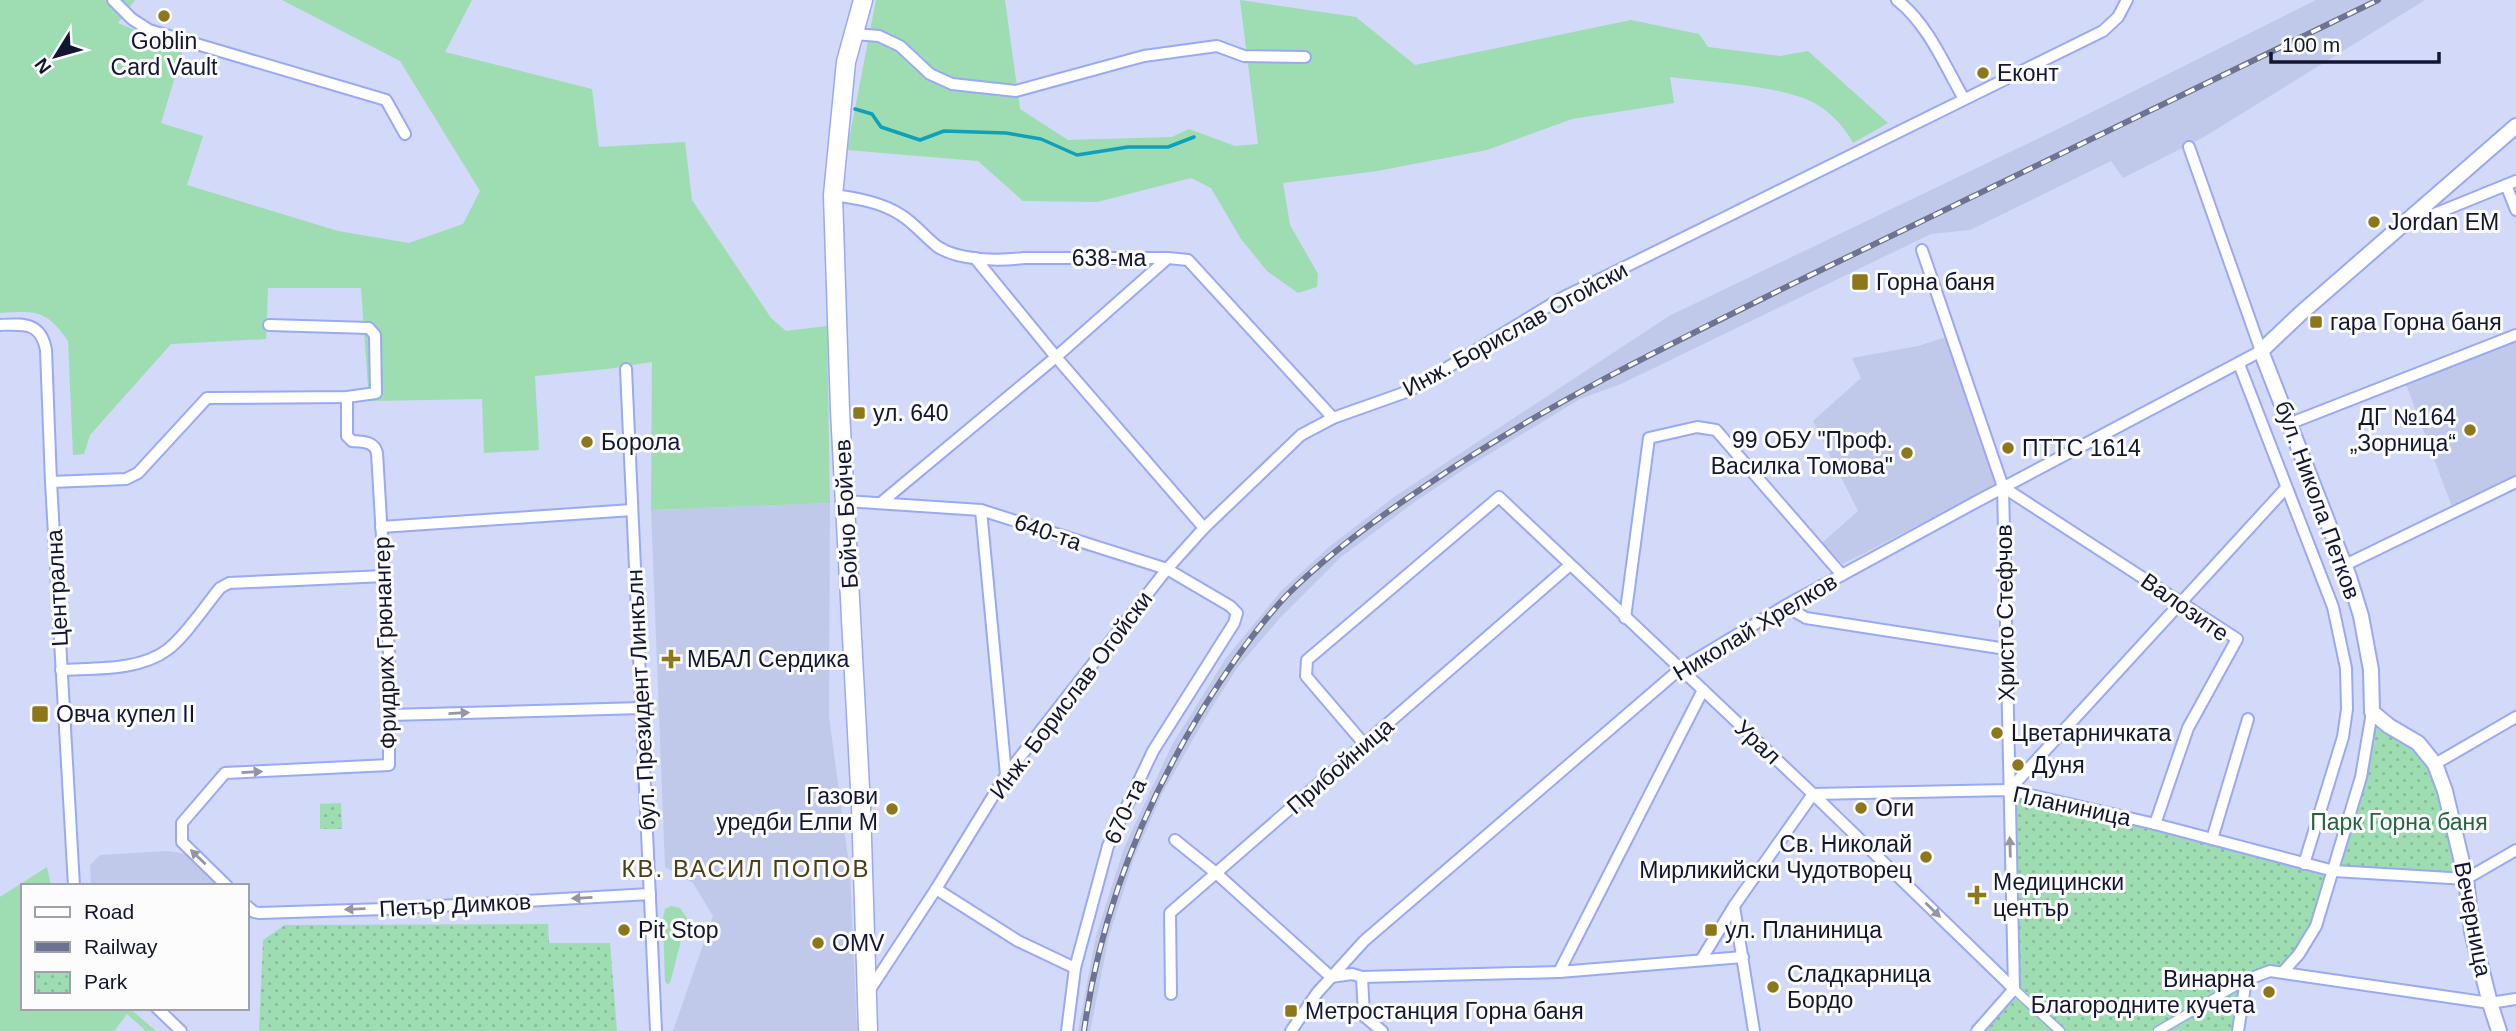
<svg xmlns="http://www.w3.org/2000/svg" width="2516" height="1031" viewBox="0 0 2516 1031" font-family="Arial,sans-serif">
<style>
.built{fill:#c1c9ea}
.grass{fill:#9edcb2}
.park{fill:url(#park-dots)}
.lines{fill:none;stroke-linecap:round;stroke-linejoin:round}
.stream{stroke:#0fa1ba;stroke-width:3.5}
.pedestrian-casing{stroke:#99a9f4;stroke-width:11}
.minor-casing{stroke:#99a9f4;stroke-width:14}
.tertiary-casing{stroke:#99a9f4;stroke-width:18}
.trunk-casing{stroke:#99a9f4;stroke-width:21}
.pedestrian{stroke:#fff;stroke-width:8}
.minor{stroke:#fff;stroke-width:10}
.tertiary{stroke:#fff;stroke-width:14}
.trunk{stroke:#fff;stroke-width:18}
.rail-casing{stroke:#6d7390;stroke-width:6}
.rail{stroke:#fcfcfc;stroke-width:3.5;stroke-dasharray:10;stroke-linecap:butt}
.oneway{fill:#9496a2}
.poi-dot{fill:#8c771b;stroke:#fcfcfc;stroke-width:2.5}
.labels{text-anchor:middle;stroke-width:6;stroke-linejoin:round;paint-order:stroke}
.poi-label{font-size:23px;fill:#121631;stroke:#fcfcfc;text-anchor:start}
.street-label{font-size:23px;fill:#121631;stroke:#fcfcfc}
.park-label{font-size:23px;fill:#286440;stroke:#fcfcfc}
.neighbourhood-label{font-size:24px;letter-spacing:2px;fill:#4a3f16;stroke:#fcfcfc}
</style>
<defs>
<pattern id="park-dots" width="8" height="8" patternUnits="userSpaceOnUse" patternTransform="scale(1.75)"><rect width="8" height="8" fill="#9edcb2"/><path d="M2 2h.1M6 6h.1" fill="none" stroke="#87bc9a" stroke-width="1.8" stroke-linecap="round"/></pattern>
</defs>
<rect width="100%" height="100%" fill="#d2d9f9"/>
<!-- built -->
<g class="built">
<polygon points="2316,0 2425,0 2204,137 2123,178 2111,161 1970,230 1931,234 1621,384 1580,399 1466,468 1416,501 1341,557 1280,618 1237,668 1204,720 1162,794 1134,858 1109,936 1090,1031 1078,1031 1096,936 1124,848 1172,745 1226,658 1281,591 1329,547 1394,497 1669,316 2064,126"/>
<polygon points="2516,335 2516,482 2454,512 2404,379"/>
<polygon points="1946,337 1996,485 1843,564 1822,543 1858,511 1813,421 1861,378 1852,358 1918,346"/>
<polygon points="830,503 829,717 850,872 857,1031 673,1031 713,916 693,883 665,867 651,510"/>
<polygon points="167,851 187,854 218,886 91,886 90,865 100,855"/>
</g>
<!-- grass -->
<g class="grass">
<path d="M 0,0 L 135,0 L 118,23 L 183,50 L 161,123 L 203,136 L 187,185 L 338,231 L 409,243 L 463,224 L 480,191 L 400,61 L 282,0 L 472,0 L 445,52 L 592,89 L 599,147 L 685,142 L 692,200 L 771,318 L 786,331 L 827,326 L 830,503 L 651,510 L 652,362 L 607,369 L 535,376 L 539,450 L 484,453 L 482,399 L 369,401 L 361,288 L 268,288 L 266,339 L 171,344 L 90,435 L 84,454 L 73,455 L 68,341 C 46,309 35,311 0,313 Z"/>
<path d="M 876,0 L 1005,0 L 1020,109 L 1068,140 L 1172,137 L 1189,129 L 1235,146 L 1258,144 L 1240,0 L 1356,17 L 1415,65 L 1631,20 L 1699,34 L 1708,47 L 1780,56 L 1808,51 L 1888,123 L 1853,143 C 1843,124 1826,107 1806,99 C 1771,85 1709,82 1670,77 L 1674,103 L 1572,119 L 1487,150 L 1377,171 L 1283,183 L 1290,225 L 1318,274 L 1317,287 L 1298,293 L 1267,271 L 1241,239 L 1211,188 L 1191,178 L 1097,202 L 1023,201 L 978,161 L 847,150 Z"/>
<polygon points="47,867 51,886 23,886 23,1008 129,1008 156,1031 146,1031 127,1014 114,1031 0,1031 0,897"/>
<polygon points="671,906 680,908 687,918 670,983 667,984 665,981 663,918 665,909"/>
</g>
<!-- park -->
<g class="park">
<polygon points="2372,712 2435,764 2466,879 2334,871 2316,926 2283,972 2246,980 2238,1031 1977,1031 2014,989 2009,790 2334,871"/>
<polygon points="341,803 342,829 320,829 320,804"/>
<polygon points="548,924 549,943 610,943 617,1031 259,1031 263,940 285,925"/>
</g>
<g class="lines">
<!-- stream -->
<polyline class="stream" points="855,109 872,114 881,127 920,140 944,131 1006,133 1041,139 1077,155 1128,147 1168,147 1194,137"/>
<defs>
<g id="pedestrian">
<polyline points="2014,989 2060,1031"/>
<polyline points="2158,1031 2246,980"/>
</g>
<g id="minor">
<polyline points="113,0 132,19 149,30 386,100 405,134"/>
<path d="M 1897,0 C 1928,24 1945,66 1964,99"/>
<polyline points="854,34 879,36 900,46 930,74 952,84 1016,91 1144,56 1217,46 1244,56 1305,57"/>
<polyline points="2506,185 2516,210"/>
<path d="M 833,195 C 856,198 881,202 901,215 C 914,223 925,237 938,247 C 960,261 999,261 1024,258 L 1168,258 L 1188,260 L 1333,418"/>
<polyline points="2405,226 2516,181"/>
<polyline points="1922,250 2003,487 2014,989"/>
<polyline points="975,258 1056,357 1204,528"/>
<path d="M 0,325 C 24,324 41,322 46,350 L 51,482 L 74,886"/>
<polyline points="2239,364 2333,607 2346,668 2347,709 2343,737 2304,864"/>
<polyline points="626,369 656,1031"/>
<polyline points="2291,423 2516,335"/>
<polyline points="51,482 126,479 138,473 207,398 347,397 376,393 375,335 369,328 269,325"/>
<polyline points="2003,487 2237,639 2188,728 2155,824"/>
<polyline points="845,501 981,510 1167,569 1230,606 1237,613 1234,623 1153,751 1108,846 1075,968 1067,1031"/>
<polyline points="883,501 1056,357 1168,258"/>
<polyline points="981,510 1006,775"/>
<polyline points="381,527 632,510"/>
<polyline points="2345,565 2516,482"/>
<polyline points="1785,606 1806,618 2006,649"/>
<polyline points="1625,618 1649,438 1697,427 1716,430 1842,575"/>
<path d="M 61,670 C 95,668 139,671 167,650 C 184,638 206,605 220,588 L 229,583 L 385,576"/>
<polyline points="390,715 642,708"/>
<polyline points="1365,745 1306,676 1307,660 1499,497 1813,794 2014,989"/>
<polyline points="2435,764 2516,717"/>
<polyline points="2009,790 2286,488"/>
<polyline points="1813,794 2009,790 2155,824 2334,871 2466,879 2516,850"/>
<polyline points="2212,839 2248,719"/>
<polyline points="1175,840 1216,873 1331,977"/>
<path d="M 227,886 L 182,842 L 182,823 L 225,773 L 389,765 L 389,655 L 377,453 C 374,441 363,442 352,441 L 347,436 L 347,397"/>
<polyline points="936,889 1018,941 1075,968"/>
<polyline points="247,906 254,912 259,913 385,909 650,894"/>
<polyline points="1734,906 1754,1031"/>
<polyline points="1701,960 1734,906 1813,794"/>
<polyline points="1559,972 1703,690"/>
<polyline points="2283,972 2299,954 2316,926 2361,777 2372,712"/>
<polyline points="1331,977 1352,974 1362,977 1559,972 1743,957"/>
<polyline points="1362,977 1364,1016 1382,1031"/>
<polyline points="869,991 936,889 1006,775 1167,569 1204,528 1301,435 1333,418 1409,391 1560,299 2103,31 2118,17 2127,0"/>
<polyline points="1171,994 1170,913 1570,565"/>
<polyline points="157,1008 181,1031"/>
<polyline points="1291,1031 1317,993 1364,941 1680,669 1785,606 1974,503 2261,351 2189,147"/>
<polyline points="1977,1031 2014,989"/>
<polyline points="2238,1031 2246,980 2270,971 2490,1003 2516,999"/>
</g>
<polyline id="tertiary" points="2499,1031 2490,1003 2472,932 2466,879 2445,791 2435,764 2418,743 2389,726 2372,712 2371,670 2361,616 2349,577 2261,351 2300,314 2516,126"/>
<polyline id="trunk" points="863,0 846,62 833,195 840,410 861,807 868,1031"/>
</defs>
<!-- pedestrian casing -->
<use href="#pedestrian" class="pedestrian-casing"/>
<!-- minor casing -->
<use href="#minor" class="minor-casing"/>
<!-- tertiary casing -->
<use href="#tertiary" class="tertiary-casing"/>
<!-- trunk casing -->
<use href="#trunk" class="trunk-casing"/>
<!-- pedestrian -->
<use href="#pedestrian" class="pedestrian"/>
<!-- minor -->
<use href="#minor" class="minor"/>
<!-- tertiary -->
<use href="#tertiary" class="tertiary"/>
<!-- trunk -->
<use href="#trunk" class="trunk"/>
<defs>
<path id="rail" d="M 1084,1031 C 1100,915 1143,806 1204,707 C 1229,667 1255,629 1287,595 C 1328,554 1376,519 1424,487 C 1548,402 1686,336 1821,270 C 2007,180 2193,90 2378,0"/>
</defs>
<!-- rail casing -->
<use href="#rail" class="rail-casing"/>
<!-- rail -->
<use href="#rail" class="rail"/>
</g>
<!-- one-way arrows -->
<defs><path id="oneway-solid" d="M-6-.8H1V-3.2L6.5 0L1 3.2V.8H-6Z" transform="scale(1.75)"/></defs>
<g class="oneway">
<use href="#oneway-solid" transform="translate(459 713) rotate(-3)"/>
<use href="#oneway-solid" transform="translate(252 772) rotate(-3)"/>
<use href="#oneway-solid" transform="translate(2010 847) rotate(-92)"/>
<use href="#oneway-solid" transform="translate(198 857) rotate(-136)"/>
<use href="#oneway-solid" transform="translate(582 898) rotate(177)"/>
<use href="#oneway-solid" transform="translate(355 909) rotate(178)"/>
<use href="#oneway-solid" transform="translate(1933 910) rotate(44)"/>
</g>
<!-- markers -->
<g class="poi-dot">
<circle cx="164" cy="16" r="7"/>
<circle cx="1983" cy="73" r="7"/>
<circle cx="2374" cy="222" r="7"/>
<rect x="1851" y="273" width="18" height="18" rx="3.5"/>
<rect x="2309" y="315" width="14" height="14" rx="3.5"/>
<rect x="852" y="406" width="14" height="14" rx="3.5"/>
<circle cx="2470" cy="430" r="7"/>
<circle cx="587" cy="442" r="7"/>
<circle cx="2008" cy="448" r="7"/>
<circle cx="1907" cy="453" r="7"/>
<path d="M667.5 648.5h7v7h7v7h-7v7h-7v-7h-7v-7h7z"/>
<rect x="31" y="705" width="18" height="18" rx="3.5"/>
<circle cx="1997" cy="733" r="7"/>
<circle cx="2018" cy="765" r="7"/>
<circle cx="1861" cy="808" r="7"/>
<circle cx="892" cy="809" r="7"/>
<circle cx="1926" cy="857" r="7"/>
<path d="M1973.5 884.5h7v7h7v7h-7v7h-7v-7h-7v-7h7z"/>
<circle cx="624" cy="930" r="7"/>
<rect x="1704" y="923" width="14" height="14" rx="3.5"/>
<circle cx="818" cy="943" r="7"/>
<circle cx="1773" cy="987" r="7"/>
<circle cx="2269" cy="992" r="7"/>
<rect x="1284" y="1004" width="14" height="14" rx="3.5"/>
</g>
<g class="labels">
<!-- poi labels -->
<g class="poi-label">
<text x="164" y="49" text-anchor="middle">Goblin<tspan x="164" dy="26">Card Vault</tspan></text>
<text x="1997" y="81">Еконт</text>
<text x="2388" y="230">Jordan EM</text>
<text x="1876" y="290">Горна баня</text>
<text x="2330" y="330">гара Горна баня</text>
<text x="873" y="421">ул. 640</text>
<text x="2456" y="425" text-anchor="end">ДГ №164<tspan x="2456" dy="26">„Зорница“</tspan></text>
<text x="1893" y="448" text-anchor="end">99 ОБУ "Проф.<tspan x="1893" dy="26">Василка Томова"</tspan></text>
<text x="601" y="450">Борола</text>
<text x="2022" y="456">ПТТС 1614</text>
<text x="687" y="667">МБАЛ Сердика</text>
<text x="56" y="722">Овча купел II</text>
<text x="2011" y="741">Цветарничката</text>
<text x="2032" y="773">Дуня</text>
<text x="878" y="804" text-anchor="end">Газови<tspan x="878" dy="26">уредби Елпи М</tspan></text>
<text x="1875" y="816">Оги</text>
<text x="1912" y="852" text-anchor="end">Св. Николай<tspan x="1912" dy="26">Мирликийски Чудотворец</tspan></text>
<text x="1993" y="890">Медицински<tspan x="1993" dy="26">център</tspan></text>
<text x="638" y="938">Pit Stop</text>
<text x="1725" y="938">ул. Планиница</text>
<text x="832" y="951">OMV</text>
<text x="1787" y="982">Сладкарница<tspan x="1787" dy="26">Бордо</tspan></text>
<text x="2255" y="987" text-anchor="end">Винарна<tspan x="2255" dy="26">Благородните кучета</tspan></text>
<text x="1305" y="1019">Метростанция Горна баня</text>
</g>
<!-- street labels -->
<g class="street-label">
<text x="1109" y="266">638-ма</text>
<text transform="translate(1515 329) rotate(-29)" y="8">Инж. Борислав Огойски</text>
<text transform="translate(2318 500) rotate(70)" y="8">бул. Никола Петков</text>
<text transform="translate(846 514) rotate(-93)" y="8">Бойчо Бойчев</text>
<text transform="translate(1048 532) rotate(19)" y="8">640-та</text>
<text transform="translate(57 588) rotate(-93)" y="8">Централна</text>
<text transform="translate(2185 607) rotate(35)" y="8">Валозите</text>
<text transform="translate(2005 613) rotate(-91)" y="8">Христо Стефчов</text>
<text transform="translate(1755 627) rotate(-31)" y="8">Николай Хрелков</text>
<text transform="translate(385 643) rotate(-92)" y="8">Фридрих Грюнангер</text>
<text transform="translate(1071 695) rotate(-53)" y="8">Инж. Борислав Огойски</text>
<text transform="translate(641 700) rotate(-93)" y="8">бул. Президент Линкълн</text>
<text transform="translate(1758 742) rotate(43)" y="8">Урал</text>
<text transform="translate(1340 766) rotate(-41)" y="8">Прибойница</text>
<text transform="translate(2072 806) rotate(12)" y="8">Планиница</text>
<text transform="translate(1125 811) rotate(-65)" y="8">670-та</text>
<text transform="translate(455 905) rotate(-3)" y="8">Петър Димков</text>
<text transform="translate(2473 919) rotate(79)" y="8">Вечерница</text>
</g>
<!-- park labels -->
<g class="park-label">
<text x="2399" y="830">Парк Горна баня</text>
</g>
<!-- neighbourhood labels -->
<g class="neighbourhood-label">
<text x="746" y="877">КВ. ВАСИЛ ПОПОВ</text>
</g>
</g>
<!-- legend -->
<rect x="21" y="884" width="228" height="126" fill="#fcfcfc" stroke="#9ea0ab" stroke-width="2"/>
<rect x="35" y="907" width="35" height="10" fill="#ffffff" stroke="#9ea0ab" stroke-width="2"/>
<text x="84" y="919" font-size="21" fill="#121631">Road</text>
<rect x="35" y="942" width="35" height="10" fill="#6d7390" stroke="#9ea0ab" stroke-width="2"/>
<text x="84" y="954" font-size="21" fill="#121631">Railway</text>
<rect x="35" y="972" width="35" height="21" fill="url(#park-dots)" stroke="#9ea0ab" stroke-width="2"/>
<text x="84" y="989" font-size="21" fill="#121631">Park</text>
<!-- north arrow -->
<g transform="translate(56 56) rotate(233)" stroke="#fcfcfc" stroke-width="5" paint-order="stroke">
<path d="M0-5L12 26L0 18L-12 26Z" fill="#121631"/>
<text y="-10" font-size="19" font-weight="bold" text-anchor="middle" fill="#121631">N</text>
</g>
<!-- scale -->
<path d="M2271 52v10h168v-10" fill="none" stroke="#121631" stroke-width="3.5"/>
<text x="2282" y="52" font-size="21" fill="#121631" stroke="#fcfcfc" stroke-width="5" paint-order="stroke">100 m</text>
</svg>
